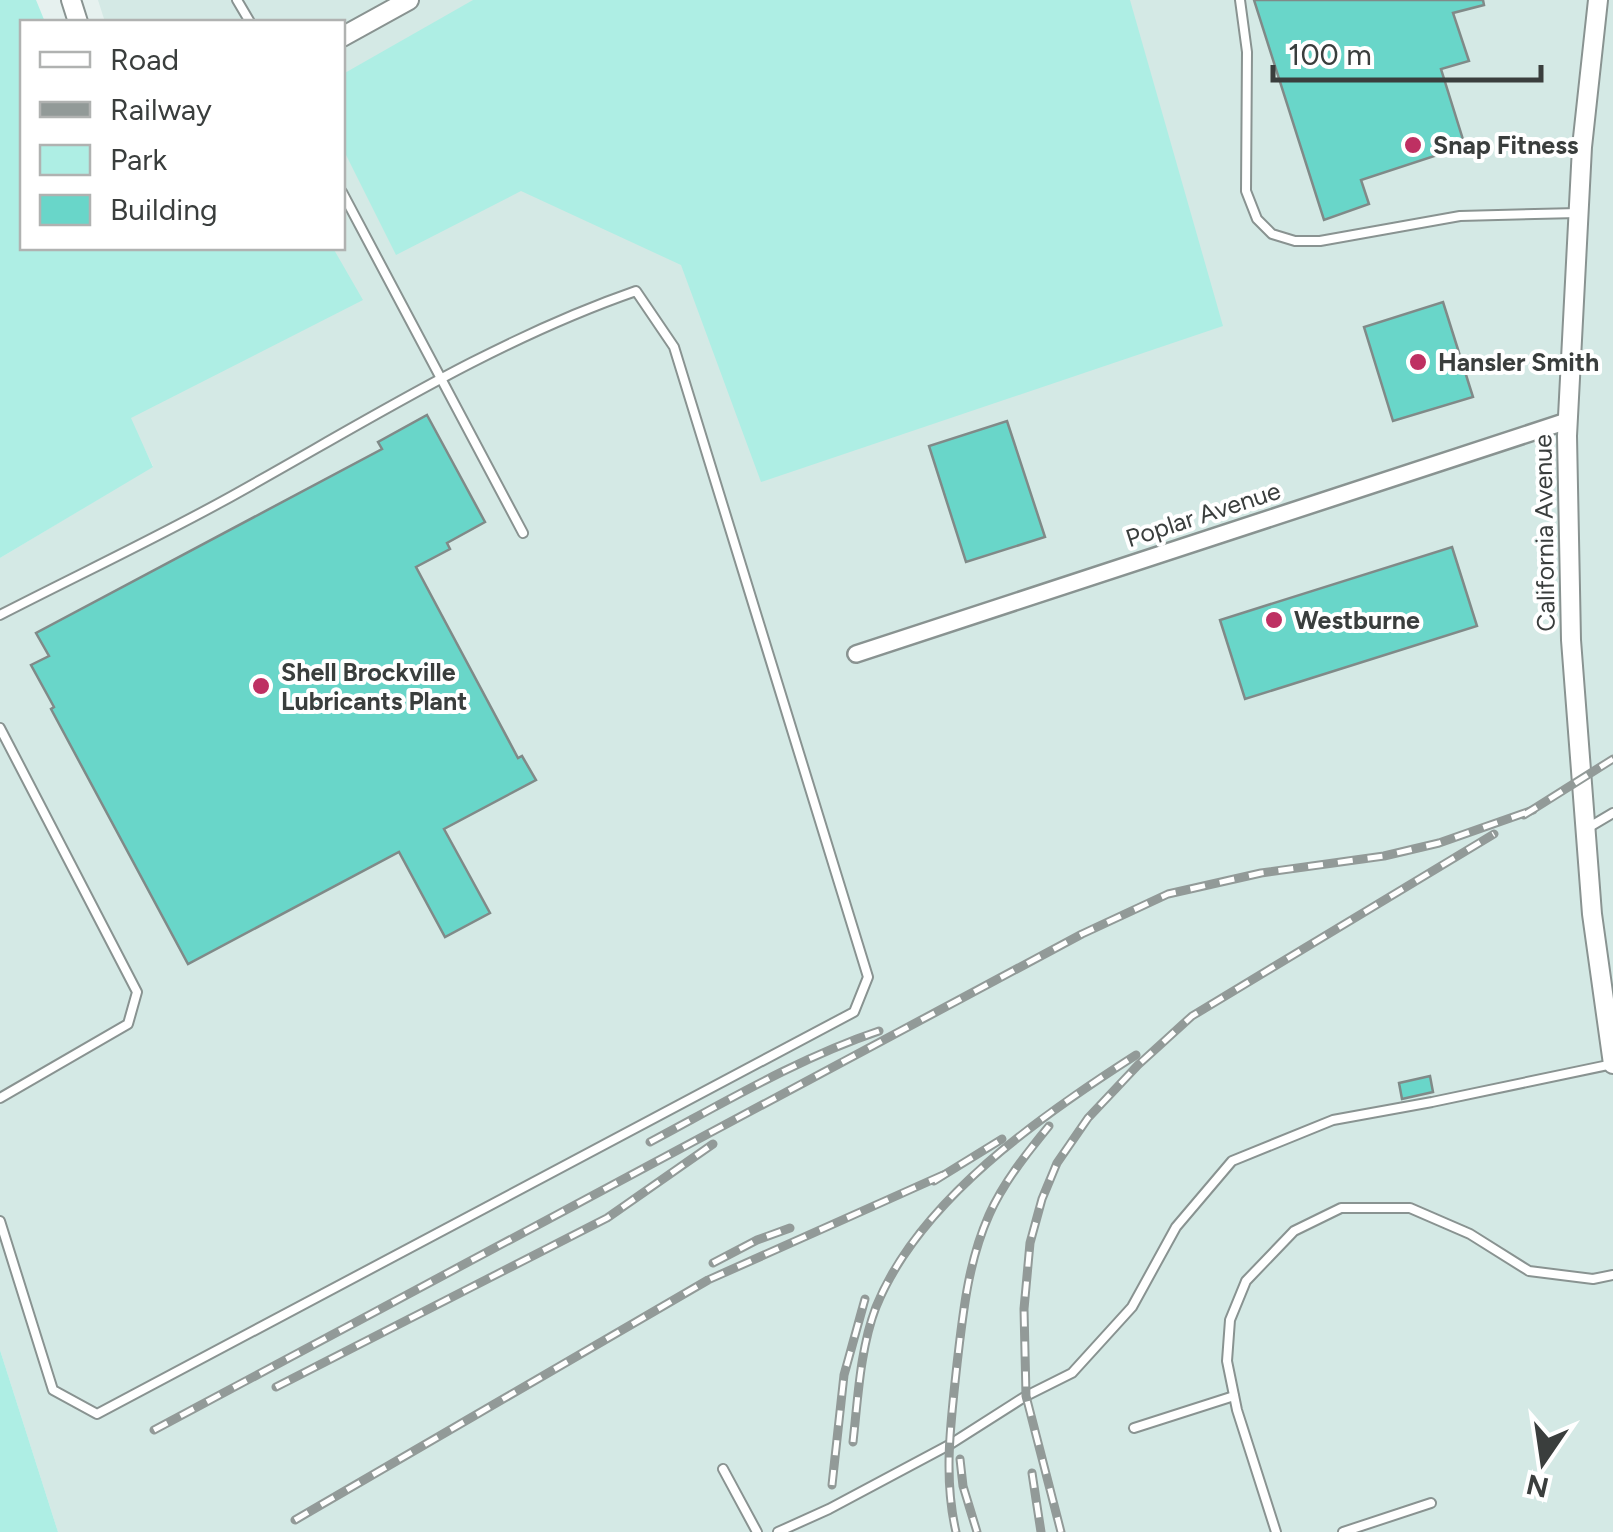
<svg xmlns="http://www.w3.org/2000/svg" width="1613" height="1532" viewBox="0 0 1613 1532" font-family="Figtree,sans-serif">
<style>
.built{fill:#d4e9e5}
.green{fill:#aeeee4}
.building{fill:#69d6c9;stroke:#808a88;stroke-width:2.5}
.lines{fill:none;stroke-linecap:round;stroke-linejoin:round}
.service-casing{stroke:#899391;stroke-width:12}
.minor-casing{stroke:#899391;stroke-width:20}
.tertiary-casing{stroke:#899391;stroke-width:22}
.service{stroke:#fff;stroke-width:8}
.minor{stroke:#fff;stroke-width:15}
.tertiary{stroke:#fff;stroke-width:18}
.rail-casing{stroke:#929a98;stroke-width:9}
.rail{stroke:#fff;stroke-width:5;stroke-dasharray:15;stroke-linecap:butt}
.poi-dot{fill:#be3062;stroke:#fff;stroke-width:4}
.labels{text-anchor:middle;stroke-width:8;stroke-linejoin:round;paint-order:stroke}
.poi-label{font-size:25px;font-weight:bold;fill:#3a3e3d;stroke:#fff;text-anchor:start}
.street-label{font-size:25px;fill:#3a3e3d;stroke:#fff}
</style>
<rect width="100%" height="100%" fill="#e6f1ef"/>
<!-- built -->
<polygon class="built" points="98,0 1613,0 1613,1532 58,1532 0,1350 0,558 153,466 45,248 342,248 342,22 105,22"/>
<!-- green -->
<g class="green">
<polygon points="0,0 36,0 45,22 22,22 22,248 333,248 363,300 131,418 153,467 0,558"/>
<polygon points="473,0 1130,0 1223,326 761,482 681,265 521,191 396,255 343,149 343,74"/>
<polygon points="0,1350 58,1532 0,1532"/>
</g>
<!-- building -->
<g class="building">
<polygon points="1254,0 1483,0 1484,5 1453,13 1469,61 1441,69 1465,146 1361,180 1369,204 1324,220"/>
<polygon points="1443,302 1473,397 1393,421 1364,327"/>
<polygon points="427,415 485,522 447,543 450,549 416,567 518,758 522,756 536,780 444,829 490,913 445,937 399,852 188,964 51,709 54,707 31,665 49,656 36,633 382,449 378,442"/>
<polygon points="1007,421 1045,537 966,562 929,446"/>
<polygon points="1452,547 1477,626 1245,699 1220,620"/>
<polygon points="1430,1076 1433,1092 1402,1099 1399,1083"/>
</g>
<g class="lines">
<defs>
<g id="service">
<polyline points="237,0 250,22"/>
<polyline points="1240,0 1247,52 1246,191 1257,219 1272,234 1295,241 1320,241 1460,216 1578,213"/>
<polyline points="342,192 523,533"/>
<path d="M 0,615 C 74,577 150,541 223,501 C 359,426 489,342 636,291 L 674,347 L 868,977 L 854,1012 L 97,1414 L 53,1390 L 0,1221"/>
<polyline points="0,728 137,992 128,1024 0,1098"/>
<polyline points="1586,829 1613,813"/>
<polyline points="1134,1428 1234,1396"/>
<polyline points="723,1469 757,1532"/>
<polyline points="778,1532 829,1509 949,1445 1026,1396 1072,1373 1132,1307 1176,1227 1232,1161 1333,1120 1432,1102 1613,1064"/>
<polyline points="1276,1532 1237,1410 1227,1361 1230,1320 1246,1281 1294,1231 1341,1208 1410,1208 1470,1234 1529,1271 1593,1279 1613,1275"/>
<polyline points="1343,1532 1431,1503"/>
</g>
<polyline id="minor" points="856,654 1567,421"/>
<g id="tertiary">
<polyline points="71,0 78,22"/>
<polyline points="1598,0 1582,147 1567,436 1571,640 1592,914 1613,1064"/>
<polyline points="342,37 409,0"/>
</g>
</defs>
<!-- service casing -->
<use href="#service" class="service-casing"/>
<!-- minor casing -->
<use href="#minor" class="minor-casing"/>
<!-- tertiary casing -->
<use href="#tertiary" class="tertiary-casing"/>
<!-- service -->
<use href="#service" class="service"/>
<!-- minor -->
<use href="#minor" class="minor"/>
<!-- tertiary -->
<use href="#tertiary" class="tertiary"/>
<defs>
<g id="rail">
<polyline points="1524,815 1613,759"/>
<path d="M 650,1142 C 725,1102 799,1058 879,1031"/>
<polyline points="934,1181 1002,1139"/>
<polyline points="713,1263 757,1240 790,1228"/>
<polyline points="276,1387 607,1218 713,1144"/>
<polyline points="154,1430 1082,934 1168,894 1261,873 1384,856 1439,843 1533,810"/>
<path d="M 853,1442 C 858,1398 860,1349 876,1307 C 919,1200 1042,1115 1136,1055"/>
<polyline points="960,1459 963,1486 977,1532"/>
<polyline points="1032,1473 1041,1532"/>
<polyline points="832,1485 844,1375 865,1299"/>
<polyline points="295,1520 708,1280 943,1175"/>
<path d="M 956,1532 C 943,1476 951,1421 957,1364 C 963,1313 968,1262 989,1215 C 1003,1183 1027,1153 1049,1126"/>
<polyline points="1061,1532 1026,1396 1024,1309 1030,1243 1042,1199 1057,1163 1088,1118 1138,1065 1192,1016 1494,834"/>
</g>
</defs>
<!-- rail casing -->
<use href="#rail" class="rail-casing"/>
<!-- rail -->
<use href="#rail" class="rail"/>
</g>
<!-- markers -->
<g class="poi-dot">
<circle cx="1413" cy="145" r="10"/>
<circle cx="1418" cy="362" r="10"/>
<circle cx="1274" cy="620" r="10"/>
<circle cx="261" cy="686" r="10"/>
</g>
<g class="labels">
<!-- poi labels -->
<g class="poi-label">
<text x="1433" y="154">Snap Fitness</text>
<text x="1438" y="371">Hansler Smith</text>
<text x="1294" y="629">Westburne</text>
<text x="281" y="681">Shell Brockville<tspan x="281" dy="29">Lubricants Plant</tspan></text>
</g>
<!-- street labels -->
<g class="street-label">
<text transform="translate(1203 514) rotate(-18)" y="9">Poplar Avenue</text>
<text transform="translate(1544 533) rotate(-91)" y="9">California Avenue</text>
</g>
</g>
<!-- legend -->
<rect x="20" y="20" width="325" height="230" fill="#ffffff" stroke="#b0b2b1" stroke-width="2.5"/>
<rect x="40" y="52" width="50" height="15" fill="#ffffff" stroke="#b0b2b1" stroke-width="2.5"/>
<text x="110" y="70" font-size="30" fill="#3a3e3d">Road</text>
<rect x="40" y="102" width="50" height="15" fill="#929a98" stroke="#b0b2b1" stroke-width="2.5"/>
<text x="110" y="120" font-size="30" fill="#3a3e3d">Railway</text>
<rect x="40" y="145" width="50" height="30" fill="#aeeee4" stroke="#b0b2b1" stroke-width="2.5"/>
<text x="110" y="170" font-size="30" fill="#3a3e3d">Park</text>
<rect x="40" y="195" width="50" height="30" fill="#69d6c9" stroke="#b0b2b1" stroke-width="2.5"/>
<text x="110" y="220" font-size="30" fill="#3a3e3d">Building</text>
<!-- north arrow -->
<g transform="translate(1543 1462) rotate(193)" stroke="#ffffff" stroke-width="8" paint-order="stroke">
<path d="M0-8L18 38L0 25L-18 38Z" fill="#3a3e3d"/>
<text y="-15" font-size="28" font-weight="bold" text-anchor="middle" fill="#3a3e3d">N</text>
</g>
<!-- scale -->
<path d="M1273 65v15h268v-15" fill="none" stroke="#3a3e3d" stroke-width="5"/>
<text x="1288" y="65" font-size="30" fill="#3a3e3d" stroke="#ffffff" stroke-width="8" paint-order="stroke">100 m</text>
</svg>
